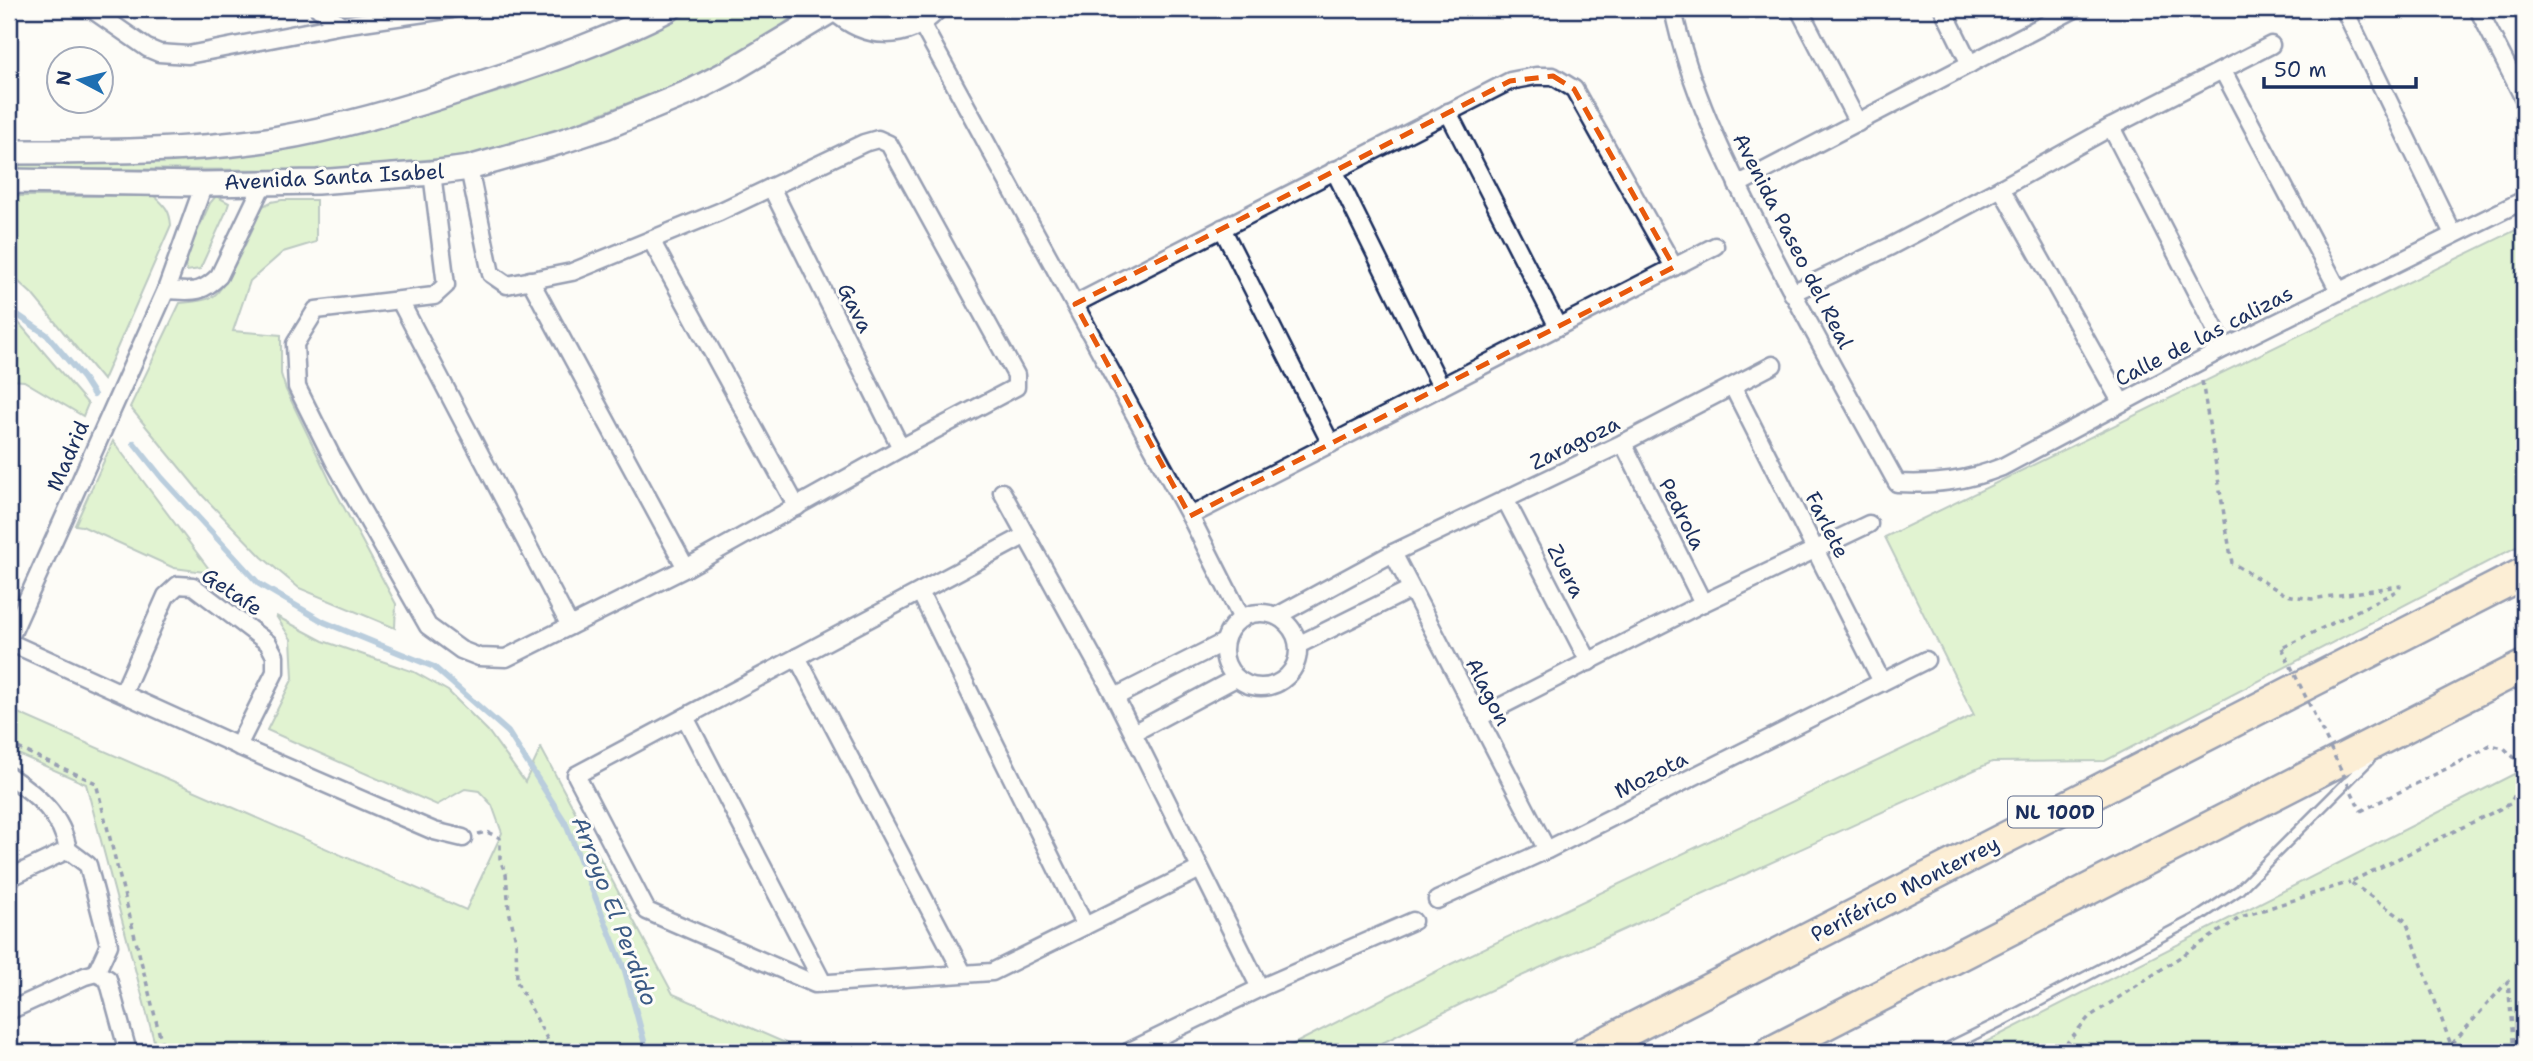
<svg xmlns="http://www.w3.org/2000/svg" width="2533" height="1061" viewBox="0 0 2533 1061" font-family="'Shantell Sans',sans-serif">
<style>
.green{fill:#bfe8a3;stroke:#6d8c80;stroke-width:2}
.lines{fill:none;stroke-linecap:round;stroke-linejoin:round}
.stream{stroke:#6796bc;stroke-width:6}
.lane-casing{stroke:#1b2f5e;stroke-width:13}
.street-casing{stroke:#1b2f5e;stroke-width:21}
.secondary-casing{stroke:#1b2f5e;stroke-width:28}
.highway-casing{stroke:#1b2f5e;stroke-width:35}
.path{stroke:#1b2f5e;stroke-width:3.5;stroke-dasharray:5 5;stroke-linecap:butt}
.lane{stroke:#fdfcf7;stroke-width:8}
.street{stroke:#fdfcf7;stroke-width:16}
.secondary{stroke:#fdfcf7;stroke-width:23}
.highway{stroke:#faddab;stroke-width:30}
.path-bridge{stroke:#1b2f5e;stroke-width:3.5;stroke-dasharray:5 5;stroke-linecap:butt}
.marked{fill:none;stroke:#e8590c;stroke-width:5;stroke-dasharray:14 9;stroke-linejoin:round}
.labels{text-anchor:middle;stroke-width:6;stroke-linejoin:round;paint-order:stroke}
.shield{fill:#fdfcf7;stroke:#5f6c8c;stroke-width:2}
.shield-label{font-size:19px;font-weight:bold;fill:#1b2f5e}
.street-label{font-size:21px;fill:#1b2f5e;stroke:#fdfcf7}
.water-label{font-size:23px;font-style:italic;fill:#3a5a85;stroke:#fdfcf7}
</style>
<rect width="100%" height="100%" fill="#fdfcf7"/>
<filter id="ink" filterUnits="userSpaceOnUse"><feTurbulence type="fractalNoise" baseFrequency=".0143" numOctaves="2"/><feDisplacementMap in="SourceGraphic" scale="14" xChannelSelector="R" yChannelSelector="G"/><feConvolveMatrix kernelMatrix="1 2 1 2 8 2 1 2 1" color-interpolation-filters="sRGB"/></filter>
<g filter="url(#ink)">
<!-- green -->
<g class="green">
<polygon points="696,9 797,9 796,14 782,25 743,50 680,83 540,137 465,156 327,170 9,169 9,164 166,161 304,146 509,89 564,65 619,46"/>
<path d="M 9,196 L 154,196 C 165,205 170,211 171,225 L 103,380 L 32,294 L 9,273 Z"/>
<polygon points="216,196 229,203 226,212 200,269 187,271 184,262 210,203"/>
<path d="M 282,200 L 316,200 L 316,242 L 283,252 L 250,281 L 233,331 L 281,335 L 281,374 L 286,390 L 334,489 L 396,604 L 395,628 L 299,588 L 262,557 L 203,496 L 130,407 L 180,303 C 191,302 203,302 212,297 C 226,291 255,223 263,206 L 271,202 Z"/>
<polygon points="2524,226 2524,543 2105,761 1992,762 1471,999 1364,1052 1278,1052 1451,964 1974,715 1885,537"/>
<polygon points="9,317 19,323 88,404 83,416 24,381 11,380 17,342 14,331 9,328"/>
<polygon points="113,441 212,573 174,568 82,526 75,525"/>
<polygon points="276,616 323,641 414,672 448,691 488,731 525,782 541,748 673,994 806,1052 157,1052 86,784 9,750 9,709 466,910 502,833 492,805 479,791 465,789 437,805 267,730 293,678 291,639"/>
<polygon points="2524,769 2524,1052 1966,1052"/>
</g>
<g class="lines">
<!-- stream -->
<g class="stream">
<polyline points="9,309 47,335 83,378 94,395"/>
<polyline points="134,443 162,478 259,584 324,622 434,667 508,732 565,822 625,971 647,1052"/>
</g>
<defs>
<polyline id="lane" points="1939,1052 2004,1020 2200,916 2239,890 2369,760"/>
<g id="street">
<polyline points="91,9 147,48 159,53 188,55 342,25 452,9"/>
<polyline points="319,9 342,25"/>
<path d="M 1673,9 C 1689,88 1726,163 1763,235 C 1805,319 1852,401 1897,483 C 1935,485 1967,481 2002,467 L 2225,348 L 2524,200"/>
<polyline points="1799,9 1858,123"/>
<polyline points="1943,9 1970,64"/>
<polyline points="2344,9 2453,234"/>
<polyline points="2478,9 2524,99"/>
<polyline points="920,21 1190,516 1242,619"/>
<polyline points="2223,71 2339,291"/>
<polyline points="1448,112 1558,327"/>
<polyline points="2111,127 2225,348"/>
<polyline points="1334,170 1441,387"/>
<polyline points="432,173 446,285 434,296 316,310 295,344 297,387 335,463 428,626 461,650 479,657 506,658 686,568 901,448 1016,387 1016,375 889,144 878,139 864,143 719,212 572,272 507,285 491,274 469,168"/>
<polyline points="1737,185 2075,9"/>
<polyline points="771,187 901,448"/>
<polyline points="2001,188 2121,402"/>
<polyline points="1222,228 1331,444"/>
<polyline points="651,240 797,507"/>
<polyline points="530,280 686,568"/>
<path d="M 166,290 C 192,291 200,295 219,276 L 264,182"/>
<polyline points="1792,293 1891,246 2001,188 2111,127 2271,45"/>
<polyline points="400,301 570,626"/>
<polyline points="1075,304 1510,81 1536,76 1553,76 1574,89 1674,267"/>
<polyline points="1733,387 1882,682"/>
<polyline points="1623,443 1703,603"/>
<polyline points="1002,492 1115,697 1260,988"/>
<polyline points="1505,499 1589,662"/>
<polyline points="1190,516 1715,246"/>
<polyline points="1026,535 576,775 647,911 815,984 992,972 1200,869"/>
<polyline points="1393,553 1547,850"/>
<polyline points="920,592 1085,926"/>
<circle cx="1261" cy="650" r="37"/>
<polyline points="1277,616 1393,553 1623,443 1773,365"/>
<polyline points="9,640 166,290 204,184"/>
<polyline points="9,642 238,746 434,831 463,838"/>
<polyline points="1298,645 1411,589"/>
<polyline points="797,657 963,973"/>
<polyline points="123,693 166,596 178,585 193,586 268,643 275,656 275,672 238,746"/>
<polyline points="1115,697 1224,642"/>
<polyline points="685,717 823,983"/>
<polyline points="1478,718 1703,603 1869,524"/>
<polyline points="1133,733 1236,678"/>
<path d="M 9,776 C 37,795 62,815 68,850 L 9,878"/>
<polyline points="68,850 88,865 109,945 96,973"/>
<polyline points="1437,900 1547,850 1926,660"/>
<polyline points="9,1011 85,976 96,973 108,979 128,1052"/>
<polyline points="1128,1052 1260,988 1413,921"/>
</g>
<g id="secondary">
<path d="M 836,9 C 866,36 905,39 934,9"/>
<path d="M 9,152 C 97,152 186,152 273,139 C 346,127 418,105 488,81 C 549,61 611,39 669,9"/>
<polyline points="9,181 204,184 317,182 432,173 469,168 560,142 605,127 690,92 727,73 834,9"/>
</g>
<g id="highway">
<polyline points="1586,1052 2524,573"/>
<polyline points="1771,1052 2524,666"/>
</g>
</defs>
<!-- lane casing -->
<use href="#lane" class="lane-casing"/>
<!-- street casing -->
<use href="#street" class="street-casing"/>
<!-- secondary casing -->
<use href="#secondary" class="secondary-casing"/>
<!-- highway casing -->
<use href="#highway" class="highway-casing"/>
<!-- path -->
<g class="path">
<polyline points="2202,381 2232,563 2286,595 2312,599 2400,586 2399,590 2282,648"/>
<polyline points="9,744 96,783 164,1052"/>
<polyline points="2361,811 2476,754 2490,745 2504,748 2524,767"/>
<polyline points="478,834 487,832 500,838 500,860 506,874 509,910 516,941 517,982 554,1052"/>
<polyline points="2059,1052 2089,1017 2241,917 2350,882"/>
<polyline points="2514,1052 2508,981 2451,1045 2406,921 2350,882 2510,804 2524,777"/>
</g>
<!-- lane -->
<use href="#lane" class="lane"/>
<!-- street -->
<use href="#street" class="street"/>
<!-- secondary -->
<use href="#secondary" class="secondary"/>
<!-- highway -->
<use href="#highway" class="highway"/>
<!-- path-bridge -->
<polyline class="path-bridge" points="2282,648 2361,811"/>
</g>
</g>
<!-- marked area -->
<path d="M0 0H2533V1061H0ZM 1553,76 L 1574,89 L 1674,267 L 1190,516 L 1075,304 L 1510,81 Z" fill="#fdfcf7" fill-opacity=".55" fill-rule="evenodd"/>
<path class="marked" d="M 1553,76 L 1574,89 L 1674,267 L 1190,516 L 1075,304 L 1510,81 Z"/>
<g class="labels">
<!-- shield labels -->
<rect class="shield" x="2008" y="796.5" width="94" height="31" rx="5"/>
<g class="shield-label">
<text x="2055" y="819">NL 100D</text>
</g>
<!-- street labels -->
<g class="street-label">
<text transform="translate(334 177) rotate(-3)" y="7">Avenida Santa Isabel</text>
<text transform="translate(1793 241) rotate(63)" y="7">Avenida Paseo del Real</text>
<text transform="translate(855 308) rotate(63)" y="7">Gava</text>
<text transform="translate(2204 336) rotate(-27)" y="7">Calle de las calizas</text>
<text transform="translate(1575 443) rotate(-26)" y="7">Zaragoza</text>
<text transform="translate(68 456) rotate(-66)" y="7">Madrid</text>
<text transform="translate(1682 514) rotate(63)" y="7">Pedrola</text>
<text transform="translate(1827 525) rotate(63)" y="7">Farlete</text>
<text transform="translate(1566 571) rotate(63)" y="7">Zuera</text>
<text transform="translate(232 592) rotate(34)" y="7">Getafe</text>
<text transform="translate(1488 692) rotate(63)" y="7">Alagon</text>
<text transform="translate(1651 775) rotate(-27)" y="7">Mozota</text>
<text transform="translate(1905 889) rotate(-27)" y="7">Periférico Monterrey</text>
</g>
<!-- water labels -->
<g class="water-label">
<text transform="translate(615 911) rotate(69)" y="8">Arroyo El Perdido</text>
</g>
</g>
<!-- margin -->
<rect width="2533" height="1061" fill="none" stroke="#fdfcf7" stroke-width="35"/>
<rect x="18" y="18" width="2498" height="1026" fill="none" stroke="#1b2f5e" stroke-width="2.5" filter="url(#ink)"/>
<!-- north arrow -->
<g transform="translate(80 80) rotate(277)"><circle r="33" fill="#fdfcf7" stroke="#a3aaba" stroke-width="2"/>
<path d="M0-5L12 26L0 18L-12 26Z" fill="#1f6fb2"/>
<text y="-10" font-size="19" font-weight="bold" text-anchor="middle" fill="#1b2f5e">N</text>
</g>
<!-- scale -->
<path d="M2264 77v10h152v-10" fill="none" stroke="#1b2f5e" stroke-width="3.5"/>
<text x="2274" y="77" font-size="21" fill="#1b2f5e" stroke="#fdfcf7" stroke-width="5" paint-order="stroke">50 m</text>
</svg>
